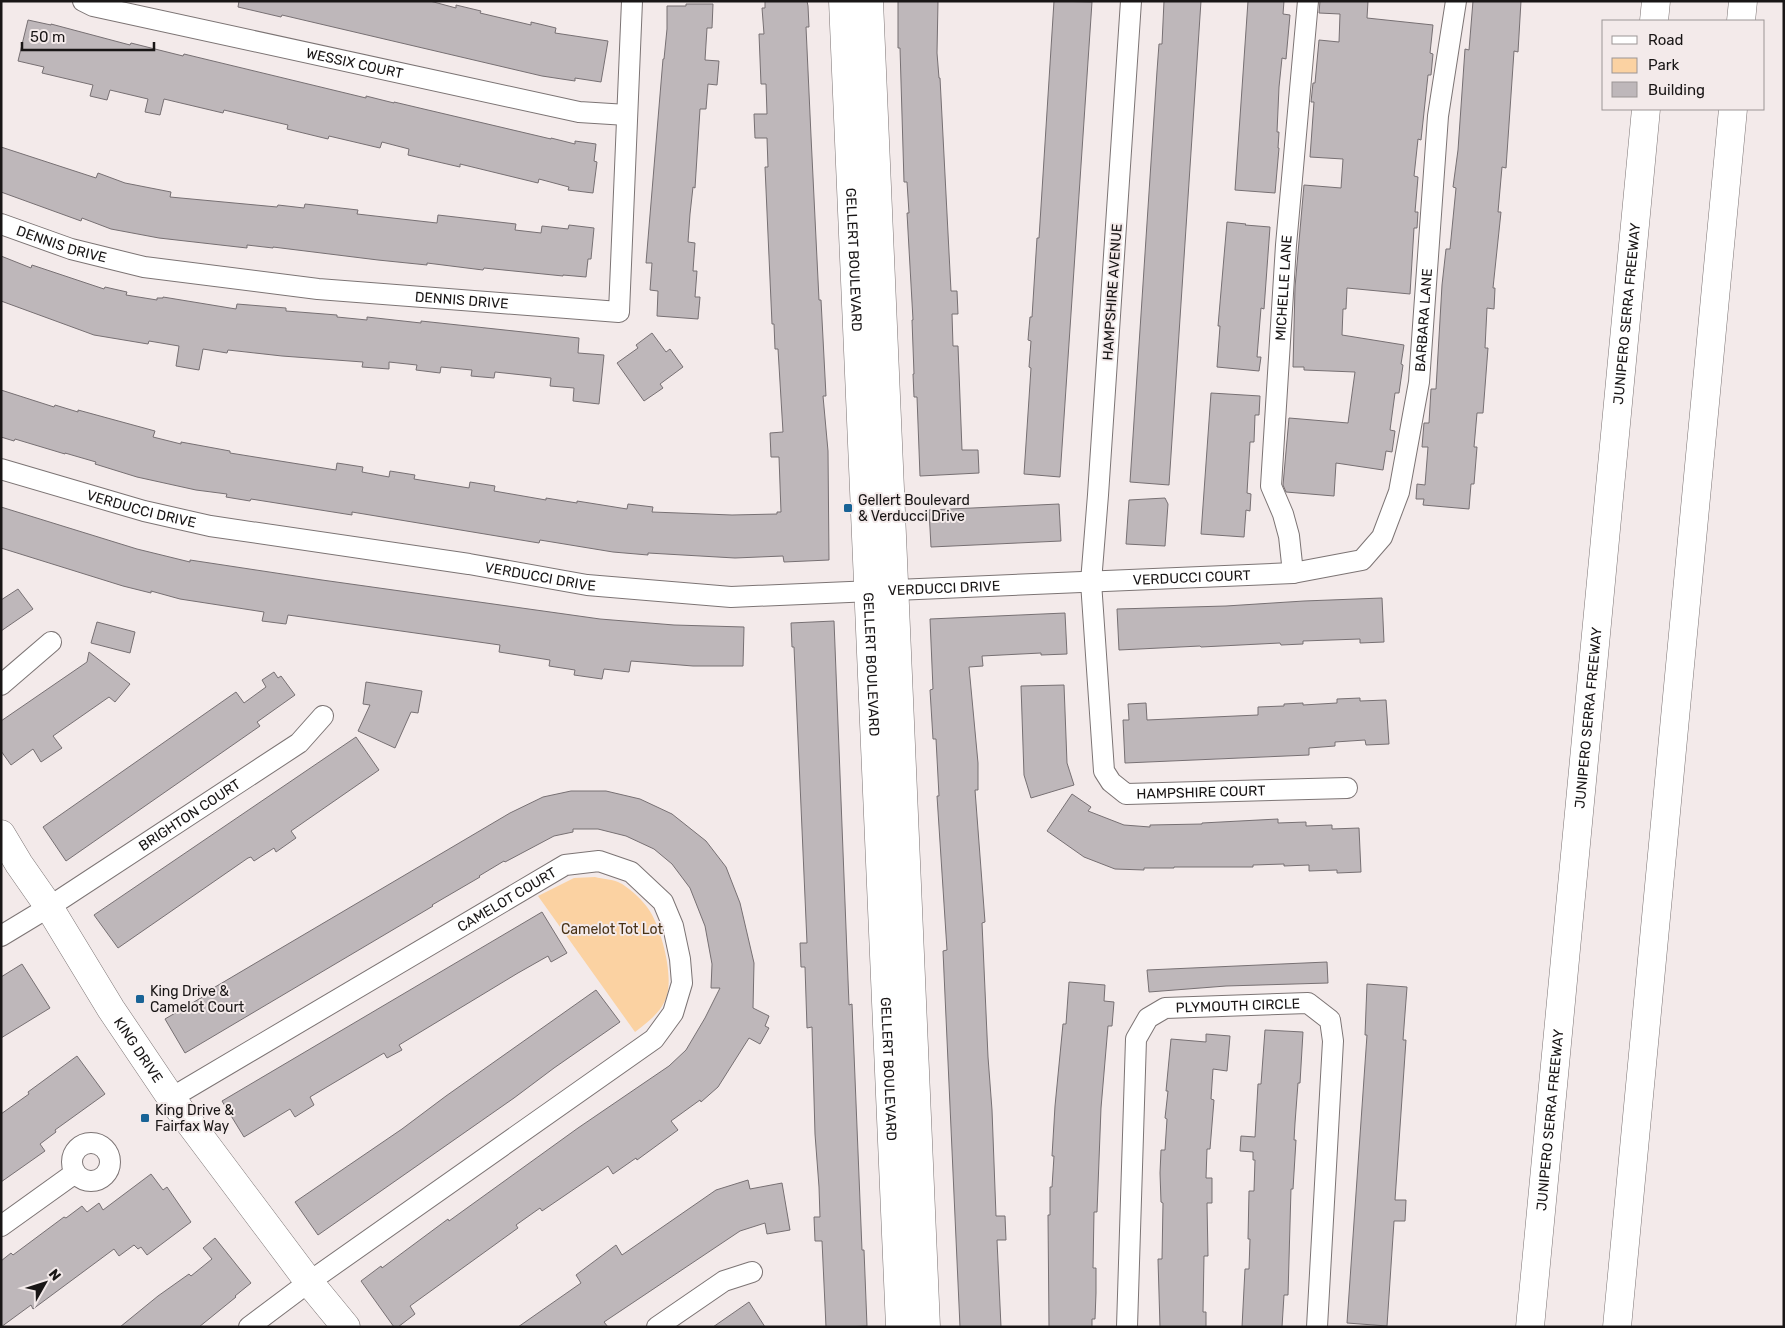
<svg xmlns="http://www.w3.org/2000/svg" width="1785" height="1328" viewBox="0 0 1785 1328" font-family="Rubik,sans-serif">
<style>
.park{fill:#fbd2a2}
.building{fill:#beb7ba;stroke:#777073}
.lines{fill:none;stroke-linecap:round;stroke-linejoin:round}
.street-casing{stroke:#7c7474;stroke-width:22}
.secondary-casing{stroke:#7c7474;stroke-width:29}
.highway-casing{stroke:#7c7474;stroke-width:29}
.street{stroke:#fff;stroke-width:20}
.secondary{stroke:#fff;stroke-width:28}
.highway{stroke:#fff;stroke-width:28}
.poi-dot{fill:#186396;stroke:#f3eaea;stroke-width:2}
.labels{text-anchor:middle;stroke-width:4;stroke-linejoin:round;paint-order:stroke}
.street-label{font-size:14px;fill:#191616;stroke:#f3eaea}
.poi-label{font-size:14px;fill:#191616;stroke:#f3eaea;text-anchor:start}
.park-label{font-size:14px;fill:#483216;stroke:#f3eaea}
</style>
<rect width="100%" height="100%" fill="#f3eaea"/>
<!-- park -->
<path class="park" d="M 595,877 C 603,879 611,879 618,882 C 628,886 646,903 651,913 C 662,932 673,974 667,995 C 662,1012 648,1022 635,1032 L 538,896 L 574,878 Z"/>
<!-- building -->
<g class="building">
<polygon points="239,1 430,1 456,8 456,5 481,11 480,13 531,25 531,22 556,28 555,33 608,41 601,82 575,78 575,81 542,76 282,15 281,17 238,7"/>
<polygon points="765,1 807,1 808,6 809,27 806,27 811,136 819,300 821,300 826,396 823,396 828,451 829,560 784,562 783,556 735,558 648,553 648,555 613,552 540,540 539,543 352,512 352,515 251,499 250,501 226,497 227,494 196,490 137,477 95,464 96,462 65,453 65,454 15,439 14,441 1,437 1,390 54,407 55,405 78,412 78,410 155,431 153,437 181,444 181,442 230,451 230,453 336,470 337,463 363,467 362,472 389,477 390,471 415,475 414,479 469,488 470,482 495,486 494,491 546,500 546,498 577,503 577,501 627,509 628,504 653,507 652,512 732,515 777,514 777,512 781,512 779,457 771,457 770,433 783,432 778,349 775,349 774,324 772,324 765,167 768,167 767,138 755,138 754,114 767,114 766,84 761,84 759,34 764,34 762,8 765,8"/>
<polygon points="898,1 938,1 937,53 939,78 940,78 951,291 957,291 958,314 952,314 953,346 958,346 962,450 978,450 979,473 920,476 917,397 914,397 913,374 914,374 912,320 913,320 907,213 909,213 907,182 904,182 900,48 898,48"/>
<polygon points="1054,1 1092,2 1060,477 1024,474 1031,368 1029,367 1031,341 1028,340 1030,317 1032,317 1037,238 1039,238"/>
<polygon points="1164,1 1201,1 1169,485 1130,482 1157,71 1159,44 1162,44"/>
<polygon points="1248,1 1284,1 1283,14 1290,15 1286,59 1282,58 1279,87 1277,132 1279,132 1278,148 1279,148 1275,193 1235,190"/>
<polygon points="1320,1 1368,1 1367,18 1433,25 1430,53 1433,54 1431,75 1428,75 1421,140 1418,139 1414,176 1418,177 1415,212 1418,212 1417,228 1414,228 1410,294 1347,288 1346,309 1343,309 1342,335 1404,345 1401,364 1403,365 1399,393 1395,393 1390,430 1395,431 1392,452 1386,451 1383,470 1336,463 1334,496 1286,492 1283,485 1289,418 1348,423 1355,372 1304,370 1304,367 1293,367 1295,287 1304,185 1341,188 1343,159 1310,157 1314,102 1311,102 1313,83 1315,83 1319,40 1339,42 1340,14 1319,13"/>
<polygon points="1473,1 1521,1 1518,52 1514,51 1506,168 1502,167 1498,212 1501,212 1493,288 1495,288 1494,309 1487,308 1485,348 1488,348 1483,413 1477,413 1474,447 1477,447 1474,484 1471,484 1469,509 1423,505 1424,499 1416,499 1417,484 1425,485 1428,447 1422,447 1424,423 1429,423 1431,389 1436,389 1442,285 1446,249 1450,249 1456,188 1453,187 1458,150 1465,49 1469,50"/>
<polygon points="686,4 713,4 712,28 707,28 705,60 719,61 717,85 708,84 706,109 700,109 695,188 693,187 690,214 688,242 695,243 693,271 697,271 695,297 700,297 698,319 657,316 658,291 650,290 652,263 646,263 663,59 664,59 667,29 667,6 686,6"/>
<polygon points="28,20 51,25 51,24 130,45 131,43 183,56 184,54 366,98 366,96 394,103 394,102 551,139 551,138 575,144 575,141 596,144 594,161 597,162 593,193 568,190 569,187 539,179 538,183 460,164 460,167 408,155 409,149 382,142 380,148 329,136 328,139 287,129 288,125 224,110 223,113 164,99 160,115 145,112 148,99 110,90 107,100 90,96 93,85 42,73 44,67 18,61"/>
<polygon points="1,147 96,178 98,173 125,183 171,192 170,197 277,207 278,205 304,208 305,204 358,210 357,214 437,223 438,215 516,224 515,230 541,233 542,226 568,229 569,225 594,228 591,259 588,259 586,277 563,275 563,276 484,268 483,270 427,263 427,265 378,260 273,247 273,248 247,245 247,248 159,238 111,229 82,218 81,221 1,192"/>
<polygon points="1227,222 1246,224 1245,225 1270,227 1264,309 1261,308 1257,357 1261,357 1259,371 1217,367 1220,326 1218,326"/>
<polygon points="1,256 31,268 32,265 104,289 105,287 127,292 126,295 157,300 157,298 163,298 163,297 236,309 237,304 286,308 286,311 337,315 337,317 367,320 367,317 421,323 421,321 579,338 578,353 604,355 599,404 573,401 574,388 550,386 551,378 495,372 494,378 471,376 472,370 441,367 440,373 416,370 417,365 389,362 389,369 362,367 363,362 282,356 228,350 227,353 203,349 199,370 176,366 179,346 149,341 148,344 94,335 1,301"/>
<polygon points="652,333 666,352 670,349 683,367 660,384 663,388 644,401 617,363 638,348 636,345"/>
<polygon points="1211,393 1260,396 1259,415 1255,415 1254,442 1250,442 1247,493 1251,494 1250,511 1246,510 1244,537 1201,534"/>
<polygon points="1165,498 1168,504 1165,546 1126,544 1129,500"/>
<polygon points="1059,504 1061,541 931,547 929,510"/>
<polygon points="1,507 137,549 190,562 190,560 322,580 600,619 674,625 744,627 743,666 693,666 631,661 629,672 604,669 602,679 574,675 575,670 549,666 550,660 499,652 500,645 288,615 286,624 262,621 264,612 180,599 151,591 151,593 123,586 1,548"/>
<polygon points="18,589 33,609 1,631 1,600"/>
<polygon points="1382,598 1384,642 1360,643 1360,639 1303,641 1303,644 1281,645 1280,643 1201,647 1200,646 1119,650 1117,609 1226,606 1304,601"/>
<polygon points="1065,613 1067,654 1041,655 1041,653 982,656 983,666 969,667 978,763 978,790 975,790 985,922 982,923 988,1057 992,1110 996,1216 1005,1216 1006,1240 997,1240 1001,1327 960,1327 943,951 947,950 937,796 939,796 936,739 933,739 930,690 933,689 930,619"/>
<polygon points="834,621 849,1005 852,1004 862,1250 864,1250 867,1326 845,1327 826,1327 822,1241 815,1241 814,1217 820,1217 819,1187 815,1134 812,1027 807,1028 805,967 801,967 800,943 807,943 794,647 792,647 791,623"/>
<polygon points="97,622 135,632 130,653 91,643"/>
<polygon points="89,652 130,684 115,702 109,697 53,736 62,748 41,762 33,749 11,765 1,751 1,721 87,662"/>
<polygon points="274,672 278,678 281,676 295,695 257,722 260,726 66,861 43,827 236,692 244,703 266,687 262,680"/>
<polygon points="366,682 422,691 418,713 411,712 395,748 358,731 370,705 363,704"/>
<polygon points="1064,685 1067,763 1074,785 1031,798 1024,775 1021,686"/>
<polygon points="1360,698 1360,701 1386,700 1389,744 1366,745 1365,740 1335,742 1335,746 1309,748 1309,755 1125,763 1123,720 1129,720 1128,704 1146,703 1147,720 1258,715 1258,707 1284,706 1284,704 1303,703 1303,705 1337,703 1337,699"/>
<polygon points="356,737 379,770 291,831 296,838 276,852 274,848 254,861 251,857 248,858 118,948 94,915"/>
<polygon points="571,791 606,791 640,799 672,814 706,841 726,867 740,903 754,963 753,1008 769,1016 765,1026 769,1028 760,1044 749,1038 718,1087 701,1102 700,1100 671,1121 678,1130 637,1160 636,1158 613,1174 608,1166 542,1211 540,1208 516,1225 518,1228 410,1306 415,1314 398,1327 394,1327 361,1281 381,1266 382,1268 448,1219 449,1221 578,1128 644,1083 669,1066 686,1050 705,1018 720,988 711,988 712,964 705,926 690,888 672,864 654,849 626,836 598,829 573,829 573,832 554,836 505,862 504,861 479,876 480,877 432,905 433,906 185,1053 165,1019 211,992 210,990 510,813 543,797"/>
<polygon points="1072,794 1091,807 1088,811 1124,825 1150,827 1150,825 1202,824 1202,823 1278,819 1278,823 1306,822 1306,826 1332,825 1332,829 1359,828 1361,872 1337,873 1337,870 1309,871 1309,865 1284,866 1284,864 1253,865 1253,867 1174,867 1174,868 1144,868 1144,870 1115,869 1084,857 1047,831"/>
<polygon points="542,912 567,953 551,962 548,956 518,973 399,1045 402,1050 387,1058 384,1053 310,1097 314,1105 295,1117 290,1109 244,1137 222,1101"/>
<polygon points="1327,962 1328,983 1226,986 1149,992 1147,970"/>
<polygon points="22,964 50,1008 1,1038 1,977"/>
<polygon points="1069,982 1105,985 1104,1001 1114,1002 1112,1026 1108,1026 1101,1108 1097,1212 1094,1212 1093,1268 1096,1268 1096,1293 1095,1319 1092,1319 1092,1327 1049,1327 1048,1215 1050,1215 1050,1187 1052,1187 1054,1156 1052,1156 1055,1106 1063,1024 1066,1024"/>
<polygon points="1367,984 1407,987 1403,1040 1406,1040 1395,1200 1406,1200 1405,1221 1394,1221 1387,1326 1347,1323 1367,1035 1365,1035"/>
<polygon points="596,990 620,1022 554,1068 514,1098 318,1235 295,1202 402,1129 446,1096"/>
<polygon points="1265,1030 1303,1032 1300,1083 1298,1083 1295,1123 1294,1140 1296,1140 1293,1189 1291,1189 1288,1295 1284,1295 1282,1327 1242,1327 1245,1269 1249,1269 1250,1239 1248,1239 1249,1191 1254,1191 1255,1160 1253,1160 1253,1152 1240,1151 1241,1136 1255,1137 1258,1084 1261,1084"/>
<polygon points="1206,1034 1230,1036 1227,1071 1213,1069 1211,1099 1214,1100 1210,1149 1207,1149 1206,1178 1212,1178 1212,1203 1207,1203 1208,1256 1204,1256 1203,1312 1206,1312 1206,1327 1160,1327 1158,1259 1162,1259 1163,1203 1161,1202 1160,1173 1161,1150 1165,1150 1167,1119 1165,1118 1168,1091 1166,1091 1171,1039 1206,1042"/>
<polygon points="77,1056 105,1094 55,1130 56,1132 40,1144 45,1151 1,1182 1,1114 29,1094 28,1092"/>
<polygon points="151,1174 163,1190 167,1187 191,1222 147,1255 141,1247 138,1249 134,1245 119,1256 114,1249 33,1309 31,1305 1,1327 1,1261 11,1253 13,1255 64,1217 66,1218 82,1206 87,1212 99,1203 103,1210"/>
<polygon points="748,1180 750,1189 782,1183 790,1230 767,1234 765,1223 740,1231 604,1322 608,1327 518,1327 581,1283 576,1275 616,1245 622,1255 716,1190"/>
<polygon points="215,1238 251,1283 235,1296 236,1297 199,1327 120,1327 158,1296 189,1274 191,1276 212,1259 203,1248"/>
<polygon points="749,1302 765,1327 713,1327"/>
</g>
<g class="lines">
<defs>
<g id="street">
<path id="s1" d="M 83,1 L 93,6 L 579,112 L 627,115"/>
<path id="s2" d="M 1131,1 L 1098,495 L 1091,582 L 1104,771 L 1111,782 L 1126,794 L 1347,788"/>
<path id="s3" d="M 1,224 L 71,249 L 144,267 L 318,289 L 619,312 L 632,1"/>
<path id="s4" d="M 1,469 L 144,511 L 210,526 L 469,564 L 587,585 L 731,597 L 1293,573 L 1362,560 L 1382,537 L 1399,492 L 1419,382 L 1438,116 L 1456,1"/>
<path id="s5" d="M 1293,573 L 1289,536 L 1283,514 L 1271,486 L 1286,245 L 1308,1"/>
<polyline points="1,685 51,642"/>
<path id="s6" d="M 1,936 L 49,907 L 299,743 L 323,716"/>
<path id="s7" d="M 171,1098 L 565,865 L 599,861 L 631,872 L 663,902 L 673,926 L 680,959 L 682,983 L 673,1013 L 654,1039 L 309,1282 L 249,1327"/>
<circle cx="91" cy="1162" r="19"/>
<polyline points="1,1226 75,1173"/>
<polyline points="657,1327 724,1281 752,1272"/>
<path id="s8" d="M 1127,1327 L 1136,1039 L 1148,1018 L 1165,1008 L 1308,1003 L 1330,1020 L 1333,1041 L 1317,1327"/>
</g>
<g id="secondary">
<path id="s9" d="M 843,1 L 900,1327"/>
<polyline points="869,1 926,1327"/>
<path id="s10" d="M 1,834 L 19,864 L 49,907 L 111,1009 L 171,1098 L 309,1282 L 346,1327"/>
</g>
<g id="highway">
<polyline points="1654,21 1656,1"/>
<polyline points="1741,21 1743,1"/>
<path id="s11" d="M 1530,1327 L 1646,109"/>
<polyline points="1617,1327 1733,109"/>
</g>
</defs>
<!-- street casing -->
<use href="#street" class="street-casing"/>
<!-- secondary casing -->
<use href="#secondary" class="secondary-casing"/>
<!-- highway casing -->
<use href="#highway" class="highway-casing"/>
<!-- street -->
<use href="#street" class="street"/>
<!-- secondary -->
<use href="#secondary" class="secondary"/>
<!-- highway -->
<use href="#highway" class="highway"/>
</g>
<!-- markers -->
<g class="poi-dot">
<rect x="843" y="503" width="10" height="10" rx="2.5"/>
<rect x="135" y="994" width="10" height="10" rx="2.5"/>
<rect x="140" y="1113" width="10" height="10" rx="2.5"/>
</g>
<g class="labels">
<!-- street labels -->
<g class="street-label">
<text dy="5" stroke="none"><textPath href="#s1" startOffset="279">WESSIX COURT</textPath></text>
<text dy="5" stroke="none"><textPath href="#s3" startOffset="64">DENNIS DRIVE</textPath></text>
<text dy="5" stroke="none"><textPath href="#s9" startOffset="259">GELLERT BOULEVARD</textPath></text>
<text dy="5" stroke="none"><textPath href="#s5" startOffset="289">MICHELLE LANE</textPath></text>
<text transform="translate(1112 292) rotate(-86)" y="5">HAMPSHIRE AVENUE</text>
<text dy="5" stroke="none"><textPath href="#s3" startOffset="469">DENNIS DRIVE</textPath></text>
<text dy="5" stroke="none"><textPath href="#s11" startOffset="1018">JUNIPERO SERRA FREEWAY</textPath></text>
<text dy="5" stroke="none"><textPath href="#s4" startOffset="1628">BARBARA LANE</textPath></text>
<text dy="5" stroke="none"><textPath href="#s4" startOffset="146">VERDUCCI DRIVE</textPath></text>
<text dy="5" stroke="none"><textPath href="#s4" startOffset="551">VERDUCCI DRIVE</textPath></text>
<text dy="5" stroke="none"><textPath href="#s4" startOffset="1204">VERDUCCI COURT</textPath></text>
<text dy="5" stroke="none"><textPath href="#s4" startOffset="956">VERDUCCI DRIVE</textPath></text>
<text dy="5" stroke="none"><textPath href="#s9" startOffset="664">GELLERT BOULEVARD</textPath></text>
<text dy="5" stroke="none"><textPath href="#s11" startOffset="612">JUNIPERO SERRA FREEWAY</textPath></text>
<text dy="5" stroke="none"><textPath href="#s2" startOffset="879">HAMPSHIRE COURT</textPath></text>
<text dy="5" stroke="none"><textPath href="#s6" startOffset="224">BRIGHTON COURT</textPath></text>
<text dy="5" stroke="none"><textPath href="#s7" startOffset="390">CAMELOT COURT</textPath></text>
<text dy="5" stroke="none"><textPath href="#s8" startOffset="405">PLYMOUTH CIRCLE</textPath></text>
<text dy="5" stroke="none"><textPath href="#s10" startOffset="256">KING DRIVE</textPath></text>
<text dy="5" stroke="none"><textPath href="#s9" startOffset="1069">GELLERT BOULEVARD</textPath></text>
<text dy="5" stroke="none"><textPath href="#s11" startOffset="208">JUNIPERO SERRA FREEWAY</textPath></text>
</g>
<!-- poi labels -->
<g class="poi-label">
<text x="858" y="505">Gellert Boulevard<tspan x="858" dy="16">&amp; Verducci Drive</tspan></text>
<text x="150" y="996">King Drive &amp;<tspan x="150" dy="16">Camelot Court</tspan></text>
<text x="155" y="1115">King Drive &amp;<tspan x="155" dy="16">Fairfax Way</tspan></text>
</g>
<!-- park labels -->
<g class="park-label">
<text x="612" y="934">Camelot Tot Lot</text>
</g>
</g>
<!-- border -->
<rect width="1785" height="1328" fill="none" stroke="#191616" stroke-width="5"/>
<!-- legend -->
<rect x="1602" y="20" width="162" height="90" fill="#f3eaea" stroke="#9c9595"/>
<rect x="1612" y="36" width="25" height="8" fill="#ffffff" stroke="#9c9595"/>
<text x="1648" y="45" font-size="15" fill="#191616">Road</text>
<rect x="1612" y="58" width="25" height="15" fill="#fbd2a2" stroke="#9c9595"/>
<text x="1648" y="70" font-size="15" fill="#191616">Park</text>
<rect x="1612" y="82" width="25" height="15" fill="#beb7ba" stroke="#9c9595"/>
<text x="1648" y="95" font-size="15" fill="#191616">Building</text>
<!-- north arrow -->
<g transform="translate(45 1283) rotate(51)" stroke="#f3eaea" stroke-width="4" paint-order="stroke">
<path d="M0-4L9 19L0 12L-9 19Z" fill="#191616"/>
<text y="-8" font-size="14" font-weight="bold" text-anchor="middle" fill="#191616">N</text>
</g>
<!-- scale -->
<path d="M22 42v8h132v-8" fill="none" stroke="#191616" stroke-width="2.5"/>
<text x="30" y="42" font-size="15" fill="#191616" stroke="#f3eaea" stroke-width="4" paint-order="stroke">50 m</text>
</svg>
